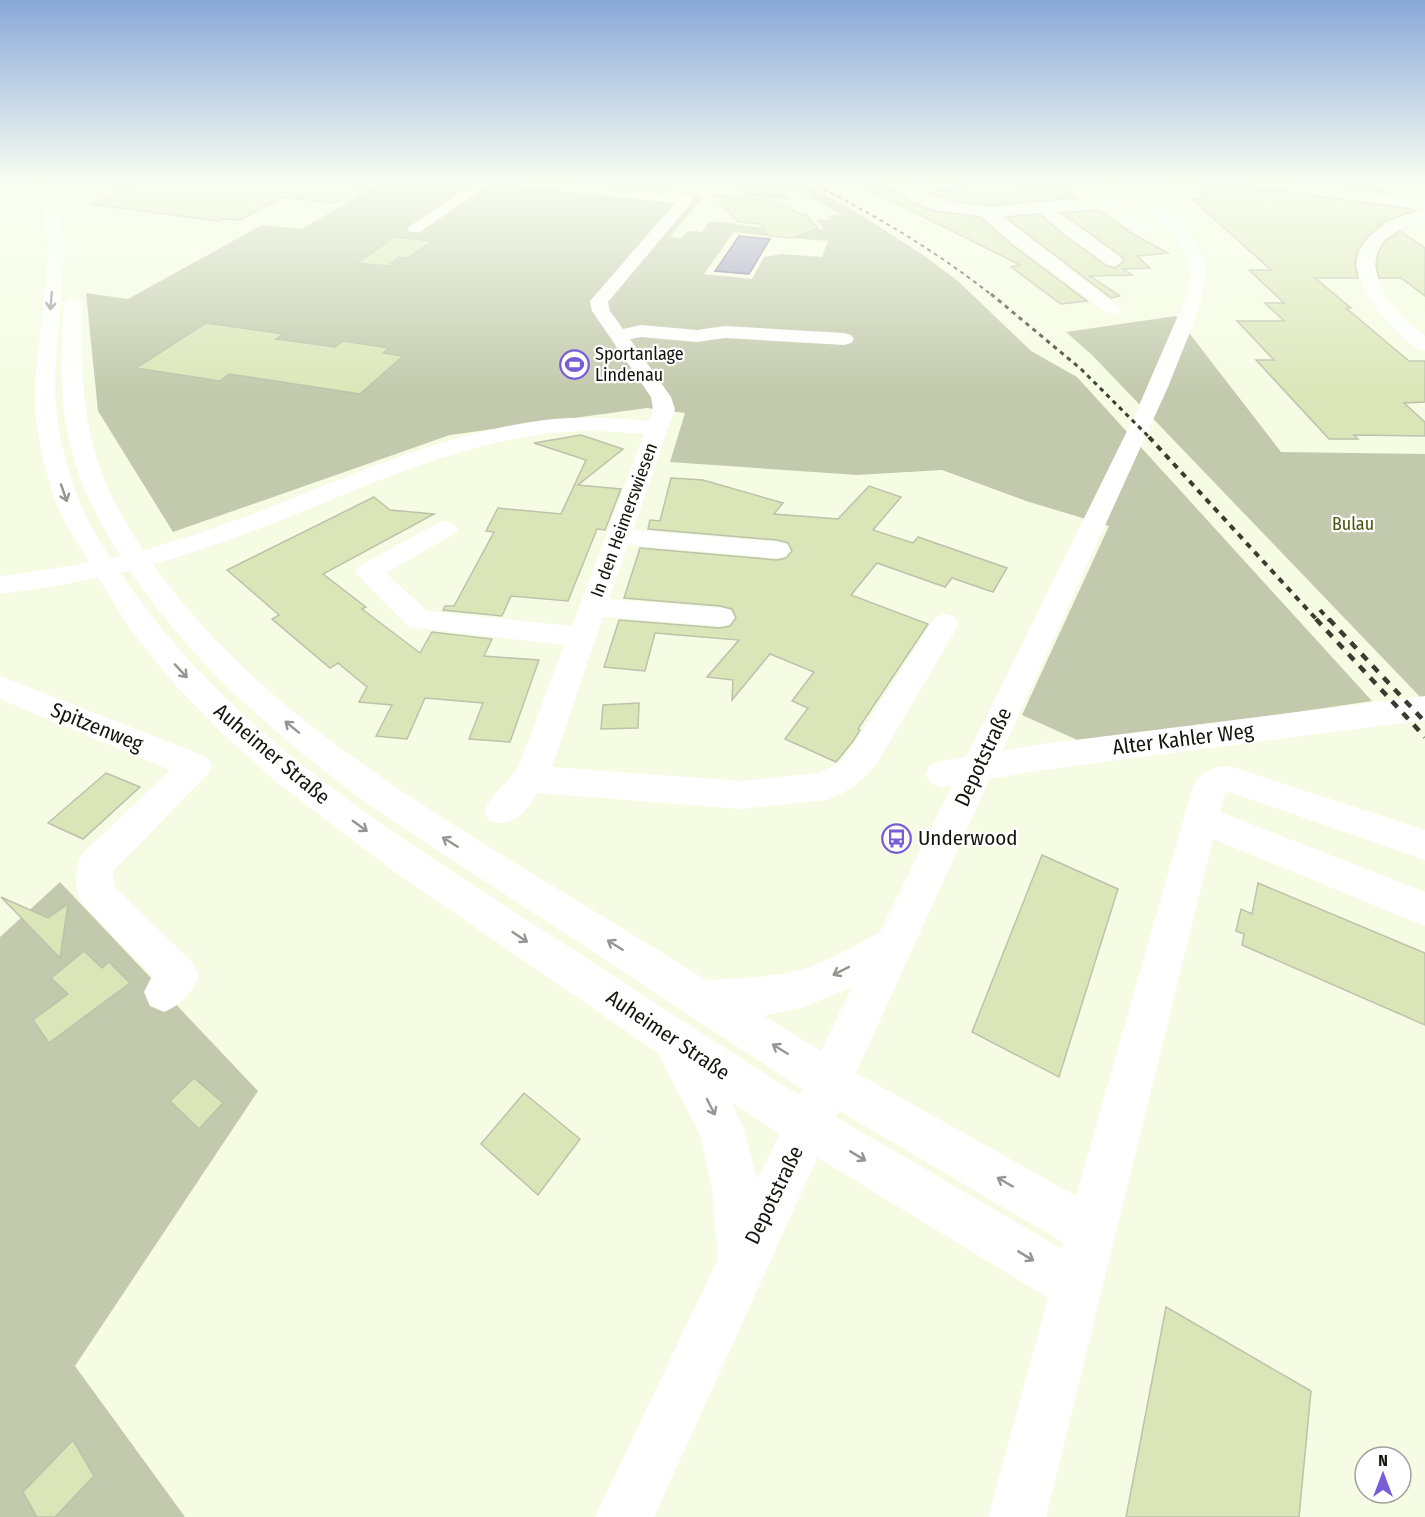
<svg xmlns="http://www.w3.org/2000/svg" width="1425" height="1517" viewBox="0 0 1425 1517" font-family="'Fira Sans Condensed',sans-serif">
<style>
.green{fill:#c2c9ac}
.water{fill:#9c97c2;stroke:#73708c;stroke-width:1.5}
.building{fill:#dbe6b8;stroke:#bcc2ab;stroke-width:1.5}
.lines{fill:none;stroke-linecap:round;stroke-linejoin:round}
.minor{fill:#fff;fill-rule:evenodd}
.major{fill:#fff;fill-rule:evenodd}
.rail-far3{stroke:#393c31;stroke-width:2;stroke-dasharray:4 4;stroke-linecap:butt}
.rail-far2{stroke:#393c31;stroke-width:3;stroke-dasharray:4.5 4.5;stroke-linecap:butt}
.rail-far1{stroke:#393c31;stroke-width:4;stroke-dasharray:6 6;stroke-linecap:butt}
.rail{stroke:#393c31;stroke-width:4.5;stroke-dasharray:8 8;stroke-linecap:butt}
.oneway{stroke:#959692}
.labels{text-anchor:middle;stroke-width:4.5;stroke-linejoin:round;paint-order:stroke}
.far-poi-label{font-size:18px;fill:#14160d;stroke:#fff;text-anchor:start}
.far-street-label{font-size:18px;fill:#14160d;stroke:#fff}
.far-park-label{font-size:18px;fill:#49550f;stroke:#fff}
.street-label{font-size:21px;fill:#14160d;stroke:#fff}
.poi-label{font-size:21px;fill:#14160d;stroke:#fff;text-anchor:start}
</style>
<rect width="100%" height="100%" fill="#f5fce3"/>
<!-- green -->
<g class="green">
<path d="M 382,182 L 670,182 L 661,194 L 703,197 L 670,237 L 681,238 L 687,231 L 702,232 L 709,222 C 727,221 744,226 763,228 L 769,236 L 734,232 L 704,274 L 752,279 L 764,257 L 782,254 L 822,257 L 828,241 L 792,238 L 814,229 L 824,229 L 816,220 L 831,219 L 828,216 L 841,214 L 790,186 L 775,189 L 792,200 L 741,195 L 747,187 L 724,185 L 727,182 L 800,182 L 858,213 L 923,255 L 958,281 L 1031,351 L 1077,377 L 1372,701 L 1084,743 L 1022,715 L 1109,526 L 1026,501 L 942,470 L 857,475 L 670,462 L 685,413 L 647,408 L 450,435 L 173,532 L 98,411 L 86,293 L 128,299 L 262,225 L 302,229 Z"/>
<polygon points="1176,316 1281,452 1425,454 1425,702 1092,355 1066,332"/>
<polygon points="60,882 258,1091 75,1366 185,1517 0,1517 0,937"/>
</g>
<!-- water -->
<polygon class="water" points="739,236 770,239 749,274 715,271"/>
<!-- building -->
<g class="building">
<polygon points="140,182 369,182 334,203 283,197 240,220 224,219 219,221 91,204"/>
<polygon points="854,182 879,182 911,202 934,211 980,217 1011,244 1087,301 1061,304 1011,267 1020,265"/>
<polygon points="973,182 1009,182 1019,187 1052,184 1077,198 993,205 956,202 929,193 964,188"/>
<polygon points="1339,182 1354,182 1387,193 1338,186"/>
<polygon points="1281,191 1417,210 1377,224 1382,225 1368,236 1358,250 1355,264 1358,278 1315,278 1351,308 1346,308 1409,361 1425,361 1425,402 1404,403 1425,422 1425,436 1354,435 1358,439 1329,439 1256,360 1274,360 1237,321 1284,321 1265,303 1284,303 1249,270 1271,270 1192,199 1205,199 1197,192"/>
<polygon points="713,195 776,201 780,205 789,206 794,212 806,215 818,228 792,238 769,236 761,224 738,222"/>
<polygon points="1099,210 1126,229 1124,229 1168,253 1137,256 1150,268 1123,269 1132,275 1090,276 1120,296 1111,298 1005,217 1040,214 1064,235 1107,266 1115,268 1124,261 1121,256 1062,213"/>
<polygon points="1400,231 1425,248 1425,296 1401,278 1379,278 1376,265 1378,253 1385,241"/>
<polygon points="395,237 432,241 408,258 399,257 388,266 357,263"/>
<polygon points="206,323 284,334 276,339 335,347 343,341 389,348 383,353 403,356 360,394 229,374 220,381 136,368"/>
<polygon points="581,435 623,449 578,485 621,489 605,530 597,529 568,601 511,596 502,616 443,610 445,606 454,606 494,532 486,531 498,508 561,514 586,460 534,443"/>
<polygon points="671,478 703,480 783,503 774,514 838,519 869,486 901,497 873,530 913,543 918,537 1007,568 993,592 952,578 945,587 877,563 851,595 928,624 858,729 860,730 853,741 836,762 785,739 808,708 792,701 814,672 770,654 732,700 733,680 707,677 739,640 655,633 645,671 604,667 619,620 720,628 730,626 736,618 732,609 720,606 624,598 640,548 777,560 786,558 792,551 788,543 777,540 648,529 650,520 660,521"/>
<polygon points="374,497 390,510 434,514 323,574 366,607 362,609 420,653 432,632 492,639 484,656 539,660 510,742 469,739 483,703 425,698 407,739 376,736 392,705 359,702 367,687 338,663 330,668 272,619 279,615 227,570"/>
<polygon points="639,703 638,728 601,729 603,705"/>
<polygon points="106,773 140,787 83,839 48,823"/>
<polygon points="1042,855 1118,889 1059,1077 972,1032"/>
<polygon points="1258,883 1425,953 1425,1025 1242,945 1244,934 1236,931 1241,909 1252,914"/>
<polygon points="1,897 48,918 68,904 60,958"/>
<polygon points="84,951 102,968 109,962 130,983 49,1043 33,1020 68,994 51,978"/>
<polygon points="194,1078 223,1103 199,1129 170,1101"/>
<polygon points="524,1093 580,1139 538,1195 481,1144"/>
<polygon points="1166,1307 1311,1391 1299,1517 1126,1517"/>
<polygon points="73,1440 94,1476 55,1517 37,1517 23,1492"/>
</g>
<g class="lines">
<!-- minor -->
<g class="minor">
<polygon points="476,182 492,182 420,232 410,232 407,229 410,226"/>
<path d="M 514,182 L 560,182 L 691,197 L 693,200 L 691,203 L 608,302 L 610,311 L 623,329 L 641,325 L 697,330 L 725,326 L 844,333 L 851,335 L 854,339 L 851,343 L 844,345 L 725,338 L 697,342 L 641,337 L 630,339 L 671,397 L 675,409 L 633,530 L 777,542 L 786,544 L 790,550 L 786,556 L 777,558 L 628,545 L 609,599 L 720,608 L 730,610 L 734,617 L 730,624 L 720,626 L 603,617 L 552,767 L 741,781 L 820,773 L 840,762 L 855,742 L 935,617 L 945,614 L 955,617 L 959,624 L 879,760 C 863,781 851,791 826,800 L 741,809 L 537,793 C 526,812 512,829 489,821 L 484,811 C 492,794 508,782 519,766 L 564,645 L 409,627 L 355,572 L 359,566 L 436,524 L 445,521 L 454,524 L 458,529 L 454,534 L 386,573 L 427,611 L 572,626 L 644,434 C 611,431 577,429 544,434 C 428,449 326,507 217,544 C 147,569 74,585 0,594 L 0,576 C 68,568 135,555 200,533 C 315,494 422,436 544,420 C 579,416 614,418 649,421 L 653,409 L 651,397 L 592,311 L 590,301 L 675,203 L 521,186 Z"/>
<path d="M 881,182 L 899,182 L 907,186 L 934,182 L 971,182 L 964,186 L 920,192 C 965,215 1019,206 1068,201 C 1080,200 1097,195 1109,198 C 1122,202 1136,217 1146,225 L 1149,228 L 1146,231 L 1136,231 L 1103,207 L 1057,211 L 1075,227 L 1120,258 L 1122,261 L 1114,266 L 1108,264 L 1065,233 L 1041,212 L 999,215 L 1122,309 L 1119,313 L 1107,313 L 1012,242 L 981,215 L 935,209 L 912,200 Z"/>
<path d="M 1178,182 L 1205,182 L 1203,185 C 1187,189 1130,203 1119,191 L 1126,187 Z"/>
<polygon points="1252,182 1290,182 1425,201 1425,209 1259,186"/>
<path d="M 1425,212 L 1425,221 C 1411,225 1393,229 1383,240 C 1354,271 1401,317 1425,336 L 1425,351 C 1410,347 1397,331 1386,320 C 1334,262 1357,228 1425,212 Z"/>
<path d="M 0,676 L 207,757 L 212,766 L 207,775 L 113,871 L 114,886 L 193,963 L 199,976 C 191,994 182,1004 164,1012 L 150,1006 L 144,992 L 152,976 L 82,904 C 74,887 74,870 82,854 L 170,770 L 0,699 Z"/>
<polygon points="1425,696 1425,720 1043,770 942,787 930,783 925,774 930,765 942,761 1043,744"/>
<path d="M 1230,766 L 1425,830 L 1425,860 L 1230,792 L 1225,793 L 1220,812 L 1425,892 L 1425,926 L 1213,839 L 1046,1517 L 988,1517 L 1048,1298 L 792,1142 L 785,1126 L 792,1110 L 808,1103 L 824,1110 L 1062,1249 L 1064,1243 L 814,1096 L 807,1081 L 814,1066 L 829,1059 L 844,1066 L 1076,1196 L 1193,786 C 1201,771 1213,767 1230,766 Z"/>
</g>
<!-- major -->
<path class="major" d="M 35,182 L 49,182 C 76,251 56,313 55,384 C 55,422 64,460 77,496 C 89,528 109,556 128,584 C 232,734 391,832 541,929 C 627,984 712,1041 799,1095 L 802,1089 L 366,803 C 275,734 194,666 130,571 C 104,531 81,491 70,444 C 59,398 61,350 64,303 L 67,299 L 79,299 L 82,303 C 81,358 81,415 100,468 C 113,504 132,535 154,566 C 242,689 370,773 497,852 C 567,895 637,937 706,980 C 739,978 772,978 804,969 C 830,961 855,945 880,932 L 1134,417 L 1186,297 C 1199,254 1169,225 1136,203 C 1126,196 1113,191 1105,182 C 1128,182 1144,194 1162,208 C 1213,246 1213,271 1192,327 C 1184,347 1176,367 1168,387 L 654,1517 L 595,1517 L 718,1259 L 712,1188 L 700,1135 L 658,1053 L 396,873 L 280,785 L 225,736 L 175,685 L 130,629 L 65,523 L 54,498 L 42,456 L 35,412 L 35,383 L 48,255 L 43,205 ZM 852,987 L 821,1051 L 764,1016 L 804,1007 ZM 731,1102 L 780,1134 L 757,1179 L 744,1129 Z"/>
<!-- rail-far3 -->
<path class="rail-far3" d="M 809,182 C 874,214 936,251 993,296"/>
<!-- rail-far2 -->
<polyline class="rail-far2" points="991,294 1081,369 1151,439"/>
<!-- rail-far1 -->
<g class="rail-far1">
<polyline points="1149,437 1318,621"/>
<polyline points="1320,610 1330,621"/>
</g>
<!-- rail -->
<g class="rail">
<polyline points="1316,619 1425,737"/>
<polyline points="1329,619 1425,722"/>
</g>
</g>
<!-- one-way arrows -->
<defs><path id="oneway-shaft" d="M-6 0H5M1.5-3L5.5 0L1.5 3" fill="none" stroke-width="1.6" stroke-linecap="round" stroke-linejoin="round" transform="scale(1.5)"/></defs>
<g class="oneway">
<use href="#oneway-shaft" transform="translate(51 301) rotate(95)"/>
<use href="#oneway-shaft" transform="translate(64 493) rotate(71)"/>
<use href="#oneway-shaft" transform="translate(181 671) rotate(47)"/>
<use href="#oneway-shaft" transform="translate(292 727) rotate(-141)"/>
<use href="#oneway-shaft" transform="translate(360 826) rotate(36)"/>
<use href="#oneway-shaft" transform="translate(450 842) rotate(-148)"/>
<use href="#oneway-shaft" transform="translate(520 937) rotate(34)"/>
<use href="#oneway-shaft" transform="translate(615 945) rotate(-148)"/>
<use href="#oneway-shaft" transform="translate(841 971) rotate(153)"/>
<use href="#oneway-shaft" transform="translate(780 1049) rotate(-148)"/>
<use href="#oneway-shaft" transform="translate(711 1107) rotate(63)"/>
<use href="#oneway-shaft" transform="translate(858 1156) rotate(31)"/>
<use href="#oneway-shaft" transform="translate(1005 1182) rotate(-150)"/>
<use href="#oneway-shaft" transform="translate(1026 1256) rotate(31)"/>
</g>
<!-- sky -->
<linearGradient id="sky" x2="0" y2="1"><stop stop-color="#89a8d9"/><stop offset="0.46" stop-color="#fafef2"/><stop offset="1" stop-color="#fafef2" stop-opacity="0"/></linearGradient>
<rect width="1425" height="394" fill="url(#sky)"/>
<!-- icons -->
<defs>
<symbol id="stadium-ring" viewBox="-11 -11 22 22"><circle r="9.5" fill="#fff" stroke="#785dd7" stroke-width="1.5"/><path d="M0-5a6.5 5 0 1 0 0 10a6.5 5 0 1 0 0-10ZM-3.5-1.8h7v3.6h-7Z" fill="#785dd7"/></symbol>
<symbol id="bus-ring" viewBox="-11 -11 22 22"><circle r="9.5" fill="#fff" stroke="#785dd7" stroke-width="1.5"/><path d="M-5-6H5V4H4V6H2V4H-2V6H-4V4H-5ZM-3.5-4V0h7V-4ZM-3.5 1.2v1.5H-2V1.2ZM2 1.2v1.5H3.5V1.2Z" fill="#785dd7"/></symbol>
</defs>
<g fill-rule="evenodd">
<use href="#stadium-ring" x="558" y="348" width="33" height="33"/>
<use href="#bus-ring" x="880" y="822" width="33" height="33"/>
</g>
<g class="labels">
<!-- far-poi labels -->
<g class="far-poi-label">
<text x="595" y="360">Sportanlage<tspan x="595" dy="21">Lindenau</tspan></text>
</g>
<!-- far-street labels -->
<g class="far-street-label">
<text transform="translate(624 520) rotate(-70)" y="6">In den Heimerswiesen</text>
</g>
<!-- far-park labels -->
<g class="far-park-label">
<text x="1353" y="530">Bulau</text>
</g>
<!-- street labels -->
<g class="street-label">
<text transform="translate(97 727) rotate(22)" y="7">Spitzenweg</text>
<text transform="translate(1183 739) rotate(-7)" y="7">Alter Kahler Weg</text>
<text transform="translate(272 754) rotate(40)" y="7">Auheimer Straße</text>
<text transform="translate(983 757) rotate(-65)" y="7">Depotstraße</text>
<text transform="translate(668 1035) rotate(34)" y="7">Auheimer Straße</text>
<text transform="translate(774 1195) rotate(-64)" y="7">Depotstraße</text>
</g>
<!-- poi labels -->
<g class="poi-label">
<text x="918" y="845">Underwood</text>
</g>
</g>
<!-- north arrow -->
<g transform="translate(1383 1475)"><circle r="28" fill="#ffffff" stroke="#a1a29e" stroke-width="1.5"/>
<path d="M0-4.5L10 22L0 15L-10 22Z" fill="#785dd7"/>
<text y="-9" font-size="16" font-weight="bold" text-anchor="middle" fill="#14160d">N</text>
</g>
</svg>
